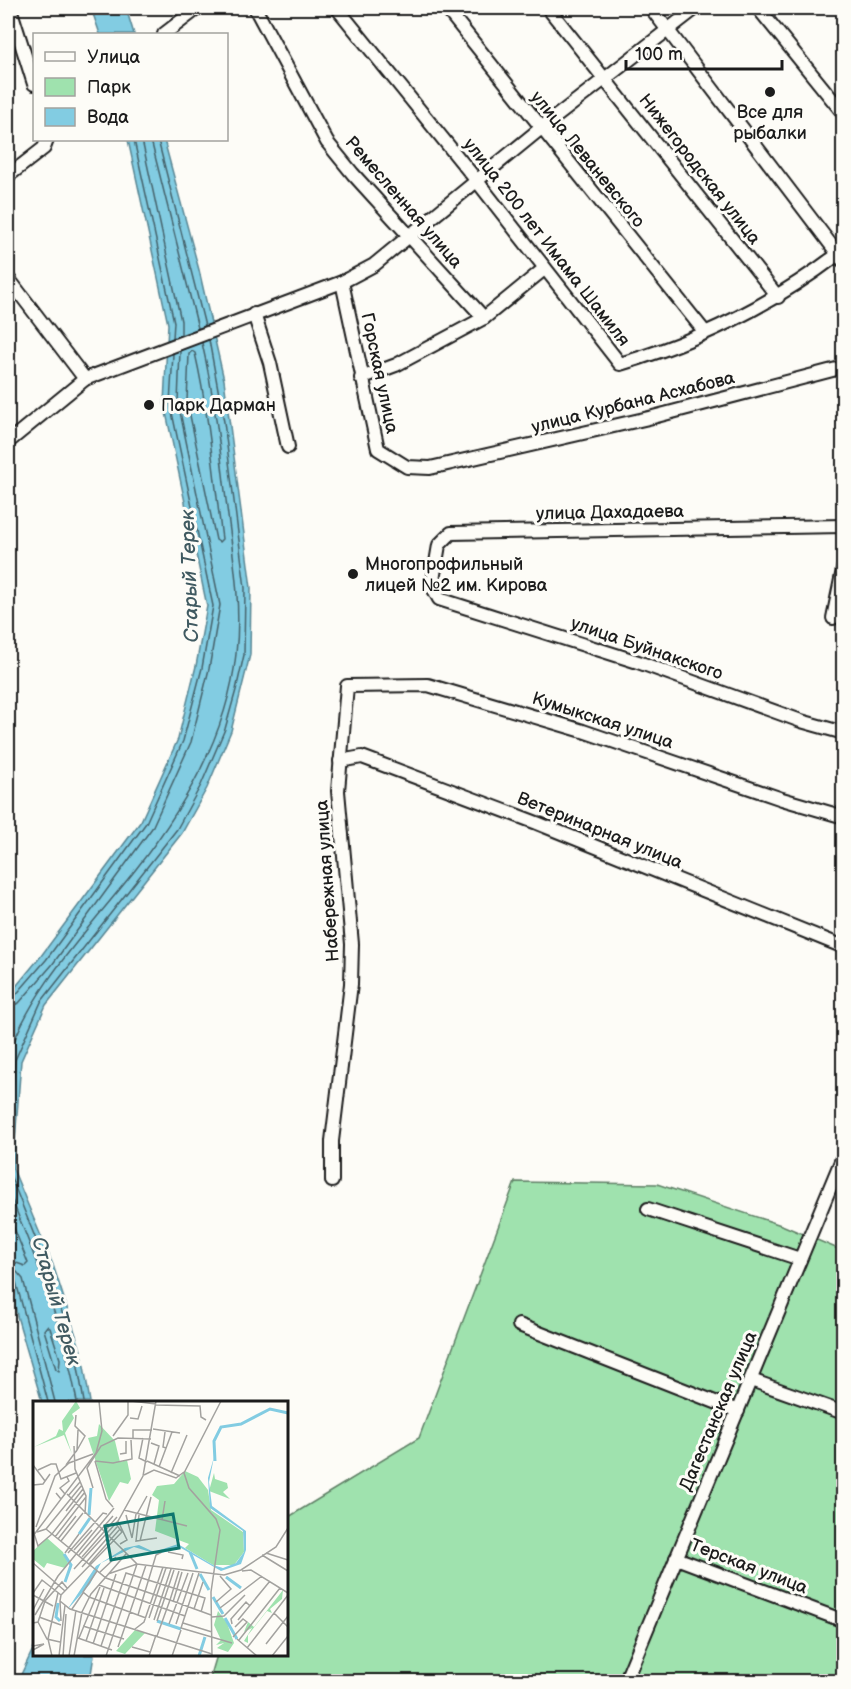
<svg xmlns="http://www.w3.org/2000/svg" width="851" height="1689" viewBox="0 0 851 1689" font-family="'Balsamiq Sans',sans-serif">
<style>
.green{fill:#9fe2ae;stroke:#5e7f65;stroke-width:1.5}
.water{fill:#82cce2;stroke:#598693;stroke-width:1.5}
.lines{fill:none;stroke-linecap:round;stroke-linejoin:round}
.shore{stroke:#45626b;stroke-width:1.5}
.minor-casing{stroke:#1c1c1c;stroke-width:16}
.minor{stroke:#fdfcf7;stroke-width:12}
.poi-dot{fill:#1c1c1c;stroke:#fdfcf7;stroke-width:2}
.labels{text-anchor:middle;stroke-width:6;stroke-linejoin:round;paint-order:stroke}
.poi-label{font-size:18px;fill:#1c1c1c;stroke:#fdfcf7;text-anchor:start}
.street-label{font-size:18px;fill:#1c1c1c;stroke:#fdfcf7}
.water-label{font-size:20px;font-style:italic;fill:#405a61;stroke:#fdfcf7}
.inset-river{fill:none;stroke:#82cce2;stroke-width:3}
.inset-road{fill:none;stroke:#a3a29f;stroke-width:1.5}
.view{fill:#0f766e;fill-opacity:0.15;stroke:#0f766e;stroke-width:3}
.inset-edge{fill:none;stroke:#1c1c1c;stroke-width:3}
</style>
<rect width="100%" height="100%" fill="#fdfcf7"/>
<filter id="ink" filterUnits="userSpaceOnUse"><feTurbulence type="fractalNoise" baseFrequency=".0167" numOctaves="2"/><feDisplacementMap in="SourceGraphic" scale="12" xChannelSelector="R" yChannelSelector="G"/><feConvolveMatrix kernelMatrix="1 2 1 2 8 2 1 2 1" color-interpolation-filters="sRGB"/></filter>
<g filter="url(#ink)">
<!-- green -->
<polygon class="green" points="515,1182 657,1184 784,1226 843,1251 843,1681 209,1682 217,1655 286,1654 287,1518 419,1438"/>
<!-- water -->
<g class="water">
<polygon points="91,8 126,8 134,34 100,34"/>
<polygon points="128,140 164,140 199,270 224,380 251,588 250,655 231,731 207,788 182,833 46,1005 21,1061 13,1169 53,1265 82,1354 90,1402 42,1402 17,1316 8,1269 8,996 41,956 141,821 178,739 196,666 207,606 164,403 168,324"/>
<polygon points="34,1647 34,1654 94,1655 91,1674 86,1681 18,1681"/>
</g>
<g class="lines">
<!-- shore -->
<g class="shore">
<polyline points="134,140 174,322 173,338"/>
<polyline points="142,140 181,321 181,335"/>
<polyline points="151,140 198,328"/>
<polyline points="158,140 205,326"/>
<path d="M 192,351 L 195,353 C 209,414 214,477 222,539 L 219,542 L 216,540 L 187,401 L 189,354 Z"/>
<polyline points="8,999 14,997 46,960 146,823 183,741 202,668 213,606 170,403 173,354"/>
<polyline points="8,1007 19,1003 52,965 152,828 191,742 209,669 220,605 178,402 180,351"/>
<path d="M 8,1060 C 25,994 94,923 136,869 C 184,808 228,733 236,654 C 242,602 232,550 226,500 C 220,447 214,395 202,343"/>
<polyline points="8,1167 15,1060 41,1002 177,829 201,785 225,729 236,690 244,655 245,588 224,422 209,340"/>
<polyline points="8,1170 47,1267 76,1355 84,1402"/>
<path d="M 8,1190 C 36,1259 64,1328 77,1402"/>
<polyline points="8,1213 28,1263 25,1266 8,1260"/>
<polyline points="8,1269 17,1272 23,1279 55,1402"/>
<polyline points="8,1277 16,1282 48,1402"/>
<polygon points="47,1326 50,1328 60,1359 59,1371 56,1369 44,1330"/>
</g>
<defs>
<g id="minor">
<polyline points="10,8 34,84"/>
<polyline points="255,8 327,142 353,174 484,318"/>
<path d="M 337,8 L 477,181 L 620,364 C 699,341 771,305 837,255"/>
<polyline points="446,8 704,331"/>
<polyline points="548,8 778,297"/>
<polyline points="651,8 844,262"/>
<polyline points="758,8 844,114"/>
<polyline points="164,34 198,8"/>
<polyline points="8,176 44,148 47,140"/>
<polyline points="8,278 85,379"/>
<polyline points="342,282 378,449 407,467 430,468 653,417 844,367"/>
<polyline points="254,314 270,363 288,447"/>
<polyline points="361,378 396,365 484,318 544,269"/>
<polyline points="8,442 85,379 342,282 374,265 540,129 696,8"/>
<polyline points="844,526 451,533 439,545 432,586 439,599 638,662 801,721 844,733"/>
<polyline points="833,618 844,565"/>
<polyline points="340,761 362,757 537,823 844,947"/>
<polyline points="332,1181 332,1141 351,984 352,944 338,791 347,686 428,685 583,731 782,799 844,817"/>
<polyline points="648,1209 800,1259"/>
<polyline points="519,1325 738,1411"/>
<polyline points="751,1380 844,1413"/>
<polyline points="676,1558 844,1621"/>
<polyline points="625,1682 844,1154"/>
</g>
</defs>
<!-- minor casing -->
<use href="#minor" class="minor-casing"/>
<!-- minor -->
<use href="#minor" class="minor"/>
</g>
</g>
<!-- markers -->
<g class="poi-dot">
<circle cx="770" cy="92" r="6"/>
<circle cx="149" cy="405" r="6"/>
<circle cx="353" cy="574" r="6"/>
</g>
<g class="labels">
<!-- poi labels -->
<g class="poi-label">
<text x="770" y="118" text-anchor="middle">Все для<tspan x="770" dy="21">рыбалки</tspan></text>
<text x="161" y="411">Парк Дарман</text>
<text x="365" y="570">Многопрофильный<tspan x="365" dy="21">лицей №2 им. Кирова</tspan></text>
</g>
<!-- street labels -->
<g class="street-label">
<text transform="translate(588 159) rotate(51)" y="6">улица Леваневского</text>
<text transform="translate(700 169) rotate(52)" y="6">Нижегородская улица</text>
<text transform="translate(404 202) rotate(49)" y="6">Ремесленная улица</text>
<text transform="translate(547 242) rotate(52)" y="6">улица 200 лет Имама Шамиля</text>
<text transform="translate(380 373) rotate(78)" y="6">Горская улица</text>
<text transform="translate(633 402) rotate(-14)" y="6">улица Курбана Асхабова</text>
<text transform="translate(610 512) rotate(-1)" y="6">улица Дахадаева</text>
<text transform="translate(647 648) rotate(19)" y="6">улица Буйнакского</text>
<text transform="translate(603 720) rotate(18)" y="6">Кумыкская улица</text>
<text transform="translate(600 830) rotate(22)" y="6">Ветеринарная улица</text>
<text transform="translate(327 881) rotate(-94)" y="6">Набережная улица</text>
<text transform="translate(718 1411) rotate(-67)" y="6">Дагестанская улица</text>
<text transform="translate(749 1566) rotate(21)" y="6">Терская улица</text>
</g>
<!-- water labels -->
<g class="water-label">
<text transform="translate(189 576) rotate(-92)" y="7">Старый Терек</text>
<text transform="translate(57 1301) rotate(74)" y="7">Старый Терек</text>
</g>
</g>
<!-- overview -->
<g transform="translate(33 1401)">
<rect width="255" height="255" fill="#fdfcf7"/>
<path d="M 43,0 L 47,7 L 39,13 L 41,17 L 32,32 L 39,53 L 31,34 L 1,46 L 23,35 L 26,28 L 30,30 L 29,20 ZM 66,23 L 82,40 L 87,61 L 94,59 L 98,78 L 95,83 L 87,81 L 76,100 L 55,37 L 64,35 ZM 152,70 L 165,76 L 175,89 L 178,109 L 210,131 L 211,151 L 201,164 L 180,164 L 152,147 L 156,143 L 122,130 L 126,99 L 119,94 L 124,85 L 141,83 ZM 181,72 L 182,78 L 194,82 L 195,87 L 190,91 L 197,98 L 176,90 ZM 14,137 L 30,151 L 35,162 L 32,167 L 14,162 L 11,167 L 0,158 L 0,150 ZM 250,189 L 249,198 L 237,208 L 239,212 L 234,210 L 215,234 L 215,242 L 211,240 L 219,227 L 211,231 L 215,221 L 221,226 ZM 185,210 L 194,222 L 201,242 L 195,251 L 184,247 L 191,242 L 183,244 L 188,239 L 181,224 ZM 102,229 L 112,232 L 92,253 L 83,250 Z" fill="#9fe2ae"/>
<path d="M 181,56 L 176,81 L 179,105 L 213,130 L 213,149 L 208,163 L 188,170 L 148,147 L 124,153 L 101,146 L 68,162 L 57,183 L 34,209 L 63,165 L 92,147 L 106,144 L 121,151 L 145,143 L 180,164 L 190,167 L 203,162 L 211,151 L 210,130 L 177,107 L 175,77 Z" fill="#82cce2"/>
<path class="inset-river" d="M 182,60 L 181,40 L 188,26 L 208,23 L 237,8 L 255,12M 56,114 L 58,87M 46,133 L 57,117M 157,151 L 164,168M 31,153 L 38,164 L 32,181M 167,173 L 176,189M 193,176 L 208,187M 180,196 L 190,213M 25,202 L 23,216 L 27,220M 192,217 L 204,238M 124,220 L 148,228M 166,255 L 172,236"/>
<path class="inset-road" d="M 98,0 L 123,3M 123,4 L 167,5 L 168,16 L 173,19M 97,17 L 105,18 L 109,5M 120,28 L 147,32M 132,31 L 130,46 L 133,47M 80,35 L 95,14 L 95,0M 110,37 L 106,57 L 114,61M 100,38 L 100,29 L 119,29M 118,42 L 126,45 L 121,63M 41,45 L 42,68 L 53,95 L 52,113M 43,51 L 52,35 L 42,25 L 43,14M 87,53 L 93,52 L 93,40M 62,60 L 80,62 L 99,58 L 98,39M 62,60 L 73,98 L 80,106M 114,60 L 147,75M 0,64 L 12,80M 33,64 L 44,49 L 45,29M 126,66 L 139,31M 5,69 L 18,63 L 23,63 L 28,78 L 43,72M 138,72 L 154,34M 111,74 L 121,69 L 143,77 L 151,71M 0,84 L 10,83 L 17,73M 60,87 L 54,67 L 68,45 L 85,37 L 118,38M 23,92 L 28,98 L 32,93 L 27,87 L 36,80 L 34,76M 34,93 L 104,163 L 73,255M 35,95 L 47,81M 91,109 L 154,125M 33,110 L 50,88M 104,113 L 114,95M 93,114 L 99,137M 106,114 L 103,140 L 124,137M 129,119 L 132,100M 85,120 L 94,139 L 87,143M 3,126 L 22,75 L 36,62 L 60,53M 13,128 L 19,133 L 52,91M 0,129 L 5,145 L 19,133 L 73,177 L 137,199 L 124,235M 4,131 L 13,128 L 49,84M 0,135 L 63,52 L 69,30 L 66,0M 22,136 L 53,96M 99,137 L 103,113M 25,138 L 43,115M 28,140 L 50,112M 107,140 L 118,96M 41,149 L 59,129M 135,151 L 150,154 L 149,158M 32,152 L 46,133M 35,152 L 70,112 L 74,113M 233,152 L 255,159M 46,154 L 80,115M 229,154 L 255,170M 49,156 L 84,116M 0,162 L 32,190M 56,163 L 87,128M 49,166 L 84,126M 41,168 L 85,120 L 110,75 L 123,0M 146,170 L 137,199 L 178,214M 209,170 L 218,169 L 255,192M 66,172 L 83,156M 166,172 L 148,227 L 199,242M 75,173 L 104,163 L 191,174 L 208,169 L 243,146 L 255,127M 66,184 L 152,215M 0,192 L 9,179 L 28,194 L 27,200 L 37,208 L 179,253M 0,194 L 20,205M 28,194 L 89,131 L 83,123M 56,196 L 113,217M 56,196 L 50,191 L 64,170M 27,200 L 28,220M 140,201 L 149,171M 183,201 L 198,188 L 187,175M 187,207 L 229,175M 39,208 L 50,192M 161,208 L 170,181M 0,209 L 11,188M 97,211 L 113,164M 241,212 L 255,226M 2,214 L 25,175 L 81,107M 105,214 L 123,154 L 129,151M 6,216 L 28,224M 179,216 L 191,215 L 212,194M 116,217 L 133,167M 121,219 L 138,168M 205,219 L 237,180M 124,220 L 141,169M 5,221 L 14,238 L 27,241M 0,222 L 5,221 L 12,200 L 29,181 L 34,187M 150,222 L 179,231M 136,223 L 155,172M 143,223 L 160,172M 199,223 L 198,218 L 213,201 L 217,205M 50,225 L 91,238M 102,228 L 111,221 L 130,166M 200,236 L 214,221 L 210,218 L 202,226M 45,237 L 79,249M 46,237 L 67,186M 204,238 L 224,255M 206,239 L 247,187M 53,240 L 71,187M 60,243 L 83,173M 233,243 L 255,215M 0,245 L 11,243 L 0,249M 68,245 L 93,172 L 172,197 L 168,211M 85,246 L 97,211M 99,246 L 117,251M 214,247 L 255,194M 19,255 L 15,238 L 25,192M 26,255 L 32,204M 30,255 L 33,213M 36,255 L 43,209M 41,255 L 49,211 L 58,193 L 93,153M 116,255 L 123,234M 139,255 L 148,229M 179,255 L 178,191 L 187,129 L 183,118 L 156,87 L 151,72 L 188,0M 239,255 L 255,235"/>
<path class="view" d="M 140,113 L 146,147 L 78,159 L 72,125 Z"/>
<rect width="255" height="255" class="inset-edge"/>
</g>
<!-- margin -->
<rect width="851" height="1689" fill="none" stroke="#fdfcf7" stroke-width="30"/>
<rect x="15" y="15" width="821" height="1659" fill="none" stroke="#1c1c1c" stroke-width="2" filter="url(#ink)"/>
<!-- legend -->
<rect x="33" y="33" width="195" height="108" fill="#fdfcf7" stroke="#a3a29f" stroke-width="1.5"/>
<rect x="45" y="52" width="30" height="9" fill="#fdfcf7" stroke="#a3a29f" stroke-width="1.5"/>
<text x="87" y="63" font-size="18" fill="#1c1c1c">Улица</text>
<rect x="45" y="78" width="30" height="18" fill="#9fe2ae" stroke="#a3a29f" stroke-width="1.5"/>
<text x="87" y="93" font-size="18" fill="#1c1c1c">Парк</text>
<rect x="45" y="108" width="30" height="18" fill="#82cce2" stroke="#a3a29f" stroke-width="1.5"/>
<text x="87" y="123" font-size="18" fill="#1c1c1c">Вода</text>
<!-- scale -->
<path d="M626 60v9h156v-9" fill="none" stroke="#1c1c1c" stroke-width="3"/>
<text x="635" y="60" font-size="18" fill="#1c1c1c" stroke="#fdfcf7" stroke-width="4.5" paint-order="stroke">100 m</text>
</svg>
